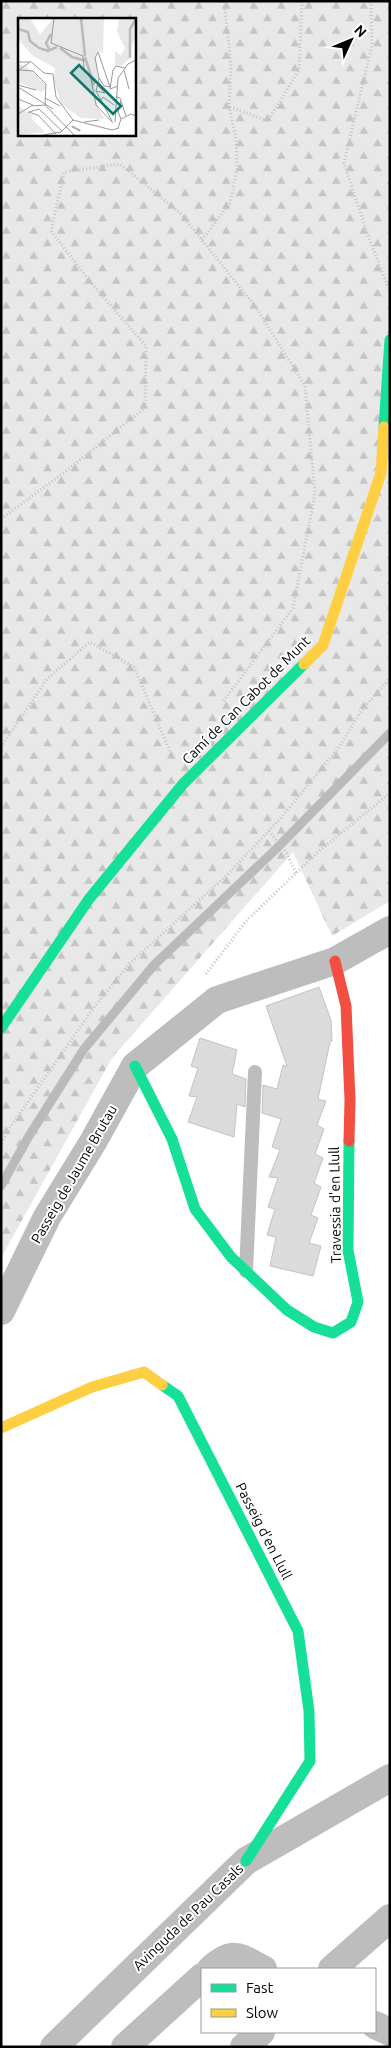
<svg xmlns="http://www.w3.org/2000/svg" width="391" height="2048" viewBox="0 0 391 2048" font-family="Ubuntu,sans-serif">
<style>
.forest{fill:url(#forest-firs);fill-rule:evenodd}
.lines{fill:none;stroke-linecap:round;stroke-linejoin:round}
.stream{stroke:#bababa;stroke-width:9}
.building{fill:#dbdbdb;stroke:#c3c3c3}
.path{stroke:#c2c2c2;stroke-width:3;stroke-dasharray:1 2.5;stroke-linecap:butt}
.lane{stroke:#bdbdbd;stroke-width:14}
.street{stroke:#bdbdbd;stroke-width:28}
.fast{stroke:#16e098;stroke-width:11}
.slow{stroke:#ffcf43;stroke-width:11}
.jam{stroke:#f24e42;stroke-width:11}
.labels{text-anchor:middle;stroke-width:4;stroke-linejoin:round;paint-order:stroke}
.street-label{font-size:14px;fill:#000;stroke:#fff}
.inset-river{fill:none;stroke:#bababa;stroke-width:2.5}
.inset-road{fill:none;stroke:#999;stroke-width:1}
.view{fill:#0f766e;fill-opacity:0.15;stroke:#0f766e;stroke-width:2.5}
.inset-edge{fill:none;stroke:#000;stroke-width:2.5}
</style>
<defs>
<pattern id="forest-firs" width="22" height="20" patternUnits="userSpaceOnUse" patternTransform="scale(1.25)"><rect width="22" height="20" fill="#e8e8e8"/><path d="M5 1l3.5 6h-7zM16 11l3.5 6h-7z" fill="#c5c5c5"/></pattern>
</defs>
<rect width="100%" height="100%" fill="#fff"/>
<!-- forest -->
<path class="forest" d="M 1,1 L 390,1 L 390,901 L 332,936 L 293,852 L 112,1058 L 1,1258 ZM 19,19 L 134,19 L 134,134 L 19,134 Z"/>
<g class="lines">
<!-- stream -->
<polyline class="stream" points="1,1186 29,1136 84,1049 154,965 276,849 390,733"/>
</g>
<!-- building -->
<g class="building">
<polygon points="319,987 331,1020 332,1041 330,1042 318,1099 326,1101 317,1125 324,1129 315,1154 323,1158 314,1183 321,1187 311,1215 318,1218 309,1243 321,1246 313,1276 270,1266 276,1237 267,1235 275,1209 268,1207 278,1178 269,1177 280,1150 272,1147 281,1119 262,1113 263,1085 277,1089 283,1065 287,1066 266,1006"/>
<polygon points="200,1038 237,1050 232,1074 246,1079 245,1107 237,1104 234,1137 188,1122 197,1097 189,1096 198,1068 191,1066"/>
</g>
<g class="lines">
<!-- path -->
<g class="path">
<polyline points="371,1 372,45 344,163 367,233 390,292"/>
<polyline points="230,107 268,121 299,70 302,1"/>
<polyline points="202,240 230,203 237,169 236,138 229,107 231,65 224,1"/>
<polyline points="1,519 66,471 145,408 146,346 92,284 51,231 64,172 120,164 181,214 255,306 305,386 315,494 293,608 222,703"/>
<polyline points="1,747 47,679 90,642 134,667 172,756"/>
<polyline points="269,831 286,852 296,873"/>
<polyline points="206,974 246,921 318,852 390,793"/>
<polyline points="1,1143 9,1129 95,1006 130,963 226,876 279,820 340,746 361,711 390,678"/>
</g>
<!-- lane -->
<polyline class="lane" points="246,1271 255,1072"/>
<!-- street -->
<g class="street">
<polyline points="1,1311 47,1217 93,1142 135,1066 217,1000 335,961 390,930"/>
<path d="M 211,1969 C 234,1949 239,1957 263,1969"/>
<polyline points="332,1969 390,1918"/>
<polyline points="375,2025 390,2032"/>
<polyline points="54,2047 246,1861 390,1778"/>
<polyline points="125,2047 202,1977"/>
<polyline points="244,2047 261,2032"/>
</g>
<!-- fast -->
<g class="fast">
<polyline points="384,427 390,340"/>
<polyline points="1,1028 89,899 183,784 304,664"/>
<polyline points="135,1066 172,1139 195,1209 231,1257 287,1310 314,1327 333,1333 351,1322 358,1302 348,1250 349,1141"/>
<polyline points="162,1385 178,1396 298,1631 309,1711 310,1761 246,1861"/>
</g>
<!-- slow -->
<g class="slow">
<polyline points="304,664 323,645 381,473 384,427"/>
<polyline points="1,1428 92,1387 144,1372 162,1385"/>
</g>
<!-- jam -->
<polyline class="jam" points="335,961 346,1006 350,1100 349,1141"/>
</g>
<g class="labels">
<!-- street labels -->
<g class="street-label">
<text transform="translate(246 700) rotate(-45)" y="5">Camí de Can Cabot de Munt</text>
<text transform="translate(74 1174) rotate(-60)" y="5">Passeig de Jaume Brutau</text>
<text transform="translate(335 1205) rotate(-91)" y="5">Travessia d'en Llull</text>
<text transform="translate(264 1531) rotate(63)" y="5">Passeig d'en Llull</text>
<text transform="translate(188 1917) rotate(-44)" y="5">Avinguda de Pau Casals</text>
</g>
</g>
<!-- overview -->
<g transform="translate(18 18)">
<rect width="118" height="118" fill="#fff"/>
<path d="M 0,0 L 12,0 L 22,17 L 35,0 L 86,0 L 85,35 L 80,33 L 78,36 L 80,61 L 76,66 L 80,90 L 87,101 L 63,100 L 43,86 L 36,62 L 37,50 L 15,38 L 0,21 ZM 101,0 L 117,0 L 117,21 L 112,30 L 111,41 L 103,48 L 97,47 L 97,33 L 103,37 L 107,30 L 99,14 ZM 0,46 L 8,48 L 27,66 L 28,71 L 23,74 L 0,64 ZM 0,88 L 15,98 L 13,100 L 27,114 L 0,117 Z" fill="#e8e8e8"/>
<path class="inset-river" d="M 63,0 L 67,38M 0,11 L 10,14 L 12,23 L 21,30 L 30,33 L 39,29M 42,30 L 54,39 L 68,43M 31,31 L 28,25 L 33,16M 67,39 L 76,67M 112,40 L 112,11 L 118,1"/>
<path class="inset-road" d="M 36,0 L 33,25 L 65,38 L 66,51 L 73,61 L 78,87 L 95,105M 12,43 L 26,55M 0,44 L 12,44 L 1,52 L 15,53 L 28,66 L 27,87M 106,52 L 111,71M 26,55 L 35,56 L 38,79 L 55,102M 0,67 L 18,72M 100,68 L 92,71 L 95,52 L 98,48 L 107,50M 0,69 L 35,91M 78,73 L 81,60 L 77,40 L 80,34 L 92,69 L 86,68 L 81,60M 78,73 L 94,103M 78,73 L 87,75 L 79,67M 98,79 L 102,80 L 108,98M 27,80 L 42,88M 0,81 L 15,87M 103,83 L 100,94 L 103,101M 82,84 L 85,79 L 96,87M 10,94 L 20,97 L 38,116M 11,94 L 21,91 L 44,113M 0,96 L 13,88 L 27,87 L 56,117M 55,102 L 94,112 L 101,110M 66,104 L 81,102M 97,104 L 100,60 L 110,46 L 118,42M 54,109 L 54,108 L 62,112 L 62,113 ZM 100,110 L 103,101 L 113,96 L 118,98M 25,117 L 43,114 L 55,102"/>
<path class="view" d="M 61,47 L 103,88 L 95,96 L 53,55 Z"/>
<rect width="118" height="118" class="inset-edge"/>
</g>
<!-- border -->
<rect width="391" height="2048" fill="none" stroke="#000000" stroke-width="5"/>
<!-- legend -->
<rect x="201" y="1968" width="175" height="65" fill="#ffffff" stroke="#999999"/>
<rect x="211" y="1984" width="25" height="8" fill="#16e098" stroke="#999999"/>
<text x="246" y="1993" font-size="15" fill="#000000">Fast</text>
<rect x="211" y="2009" width="25" height="8" fill="#ffcf43" stroke="#999999"/>
<text x="246" y="2018" font-size="15" fill="#000000">Slow</text>
<!-- north arrow -->
<g transform="translate(351 40) rotate(46)" stroke="#ffffff" stroke-width="4" paint-order="stroke">
<path d="M0-4L9 19L0 12L-9 19Z" fill="#000000"/>
<text y="-8" font-size="14" font-weight="bold" text-anchor="middle" fill="#000000">N</text>
</g>
</svg>
